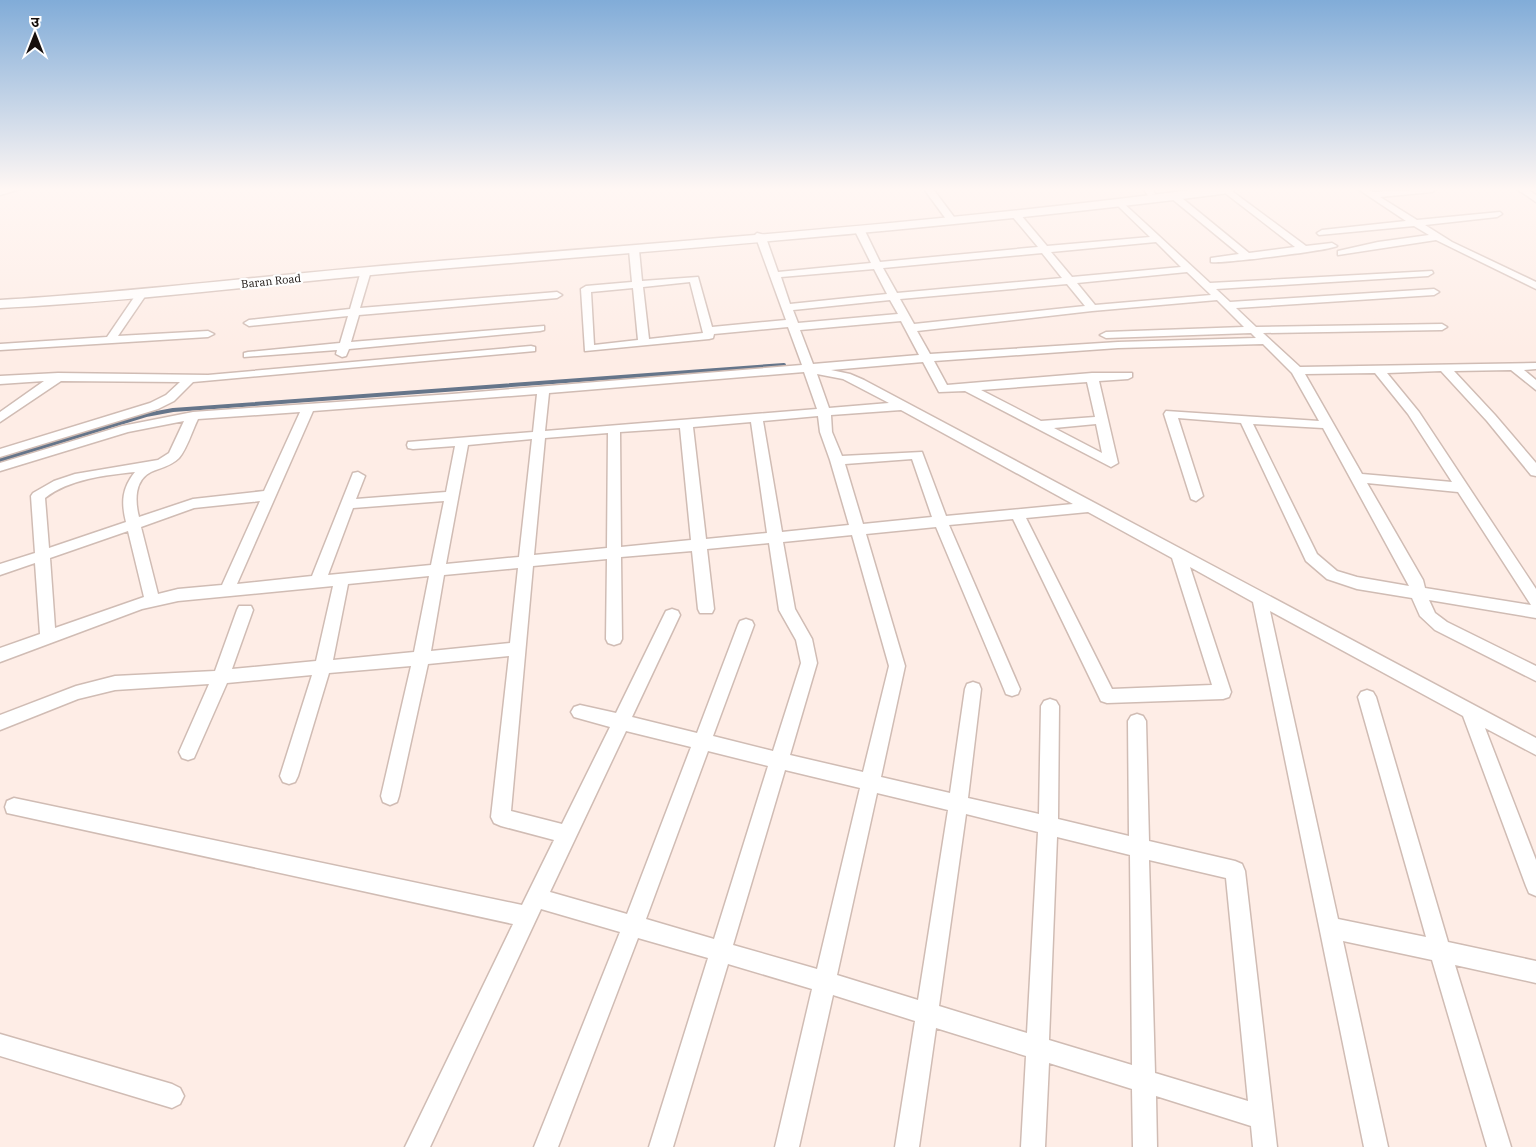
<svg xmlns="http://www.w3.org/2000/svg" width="1536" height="1147" viewBox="0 0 1536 1147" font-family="'IBM Plex Serif','Noto Sans Devanagari',serif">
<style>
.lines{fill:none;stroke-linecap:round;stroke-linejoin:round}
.stream{stroke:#65758a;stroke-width:4}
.minor-casing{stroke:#d0bcb4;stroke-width:3}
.secondary-casing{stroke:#d0bcb4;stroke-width:3}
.minor{fill:#fff;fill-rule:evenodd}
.secondary{fill:#fff;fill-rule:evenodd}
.labels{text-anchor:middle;stroke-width:4.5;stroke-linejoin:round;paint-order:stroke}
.far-street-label{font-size:11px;fill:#160f0c;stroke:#fefefe}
</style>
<rect width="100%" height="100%" fill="#feede6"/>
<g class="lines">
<!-- stream -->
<polyline class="stream" points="0,460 146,415 173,410 784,365"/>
<defs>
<g id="minor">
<polygon points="0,189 20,189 0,195"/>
<polygon points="924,189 933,189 954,217 952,219 946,219"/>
<polygon points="1144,189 1152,189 1155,194 1148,196"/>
<path d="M 1220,189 L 1229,189 L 1306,246 L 1332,243 L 1337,246 C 1332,250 1221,264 1211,262 L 1211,258 L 1239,254 L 1171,198 L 1171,194 L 1177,194 L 1249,253 L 1295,247 Z"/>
<polygon points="1358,189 1368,189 1373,192 1436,189 1432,192 1380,197 1417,220 1500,212 1502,214 1497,217 1425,225 1452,242 1536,282 1536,289 1436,240 1338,255 1338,251 1378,242 1429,235 1414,226 1319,235 1317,233 1322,230 1406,221"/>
<polygon points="1517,189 1527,189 1536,195 1536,202"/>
<path d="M 1120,200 L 1210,283 L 1432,271 L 1433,273 L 1428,276 L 1216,289 L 1230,302 L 1434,289 L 1439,292 L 1434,295 L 1236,308 L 1256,327 L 1442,324 L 1447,327 L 1442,330 L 1263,333 L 1300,367 L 1536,363 L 1536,369 L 1524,370 L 1536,380 L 1536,390 L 1511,370 L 1454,371 L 1495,415 L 1536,463 L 1536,476 L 1531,475 L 1487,421 L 1441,371 L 1387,373 L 1419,412 L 1536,589 L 1536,618 L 1429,600 L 1435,613 L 1447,622 L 1536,666 L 1536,681 L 1435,630 L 1420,616 L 1412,598 L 1357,589 L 1327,579 L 1306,561 L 1241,423 L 1178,418 L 1203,496 L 1196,501 L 1191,499 L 1164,414 L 1166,411 L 1319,421 L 1292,373 L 1263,344 L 1118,348 L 934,361 L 947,385 L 1092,373 L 1132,373 L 1132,377 L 1128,379 L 1099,381 L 1118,463 L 1111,467 L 965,391 L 939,392 L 923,362 L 831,370 L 850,374 L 864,380 L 1536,738 L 1536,755 L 1485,728 L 1536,860 L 1536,896 L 1529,893 L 1526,886 L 1463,716 L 1270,611 L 1338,919 L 1426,937 L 1358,697 L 1361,692 L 1367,690 L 1373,692 L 1376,697 L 1448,942 L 1536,961 L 1536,983 L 1455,965 L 1511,1147 L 1487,1147 L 1432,960 L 1343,941 L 1388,1147 L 1364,1147 L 1253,602 L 1190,567 L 1231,692 L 1229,697 L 1223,699 L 1107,703 L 1101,701 L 1013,519 L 949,525 L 1020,689 L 1018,694 L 1012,696 L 1006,694 L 1004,689 L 936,527 L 866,534 L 905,666 L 881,777 L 950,793 L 965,689 L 967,684 L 973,682 L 979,684 L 981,689 L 968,798 L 1039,814 L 1041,706 L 1044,701 L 1050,699 L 1056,701 L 1059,706 L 1058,819 L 1129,836 L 1128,721 L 1131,716 L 1137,714 L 1143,716 L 1146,721 L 1149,841 L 1235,861 L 1242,864 L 1245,871 L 1277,1147 L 1253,1147 L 1251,1126 L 1156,1096 L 1157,1147 L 1133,1147 L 1132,1089 L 1049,1063 L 1045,1147 L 1021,1147 L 1026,1056 L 936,1028 L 919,1147 L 895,1147 L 915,1021 L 833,995 L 799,1147 L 775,1147 L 812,989 L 728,964 L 673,1147 L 649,1147 L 708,958 L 638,938 L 558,1147 L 534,1147 L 620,932 L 541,909 L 430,1147 L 405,1147 L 513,924 L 7,813 L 5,807 L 7,801 L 14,798 L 522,905 L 554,840 L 501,826 L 494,823 L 491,817 L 509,656 L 428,664 L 399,796 L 397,802 L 390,805 L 383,802 L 381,796 L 411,666 L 329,673 L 298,776 L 295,782 L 289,784 L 283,782 L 280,776 L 312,675 L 227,683 L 194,758 L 188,760 L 182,758 L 179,752 L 209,684 L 115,690 L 78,699 L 0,730 L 0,715 L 76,686 L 115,676 L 215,671 L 237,610 L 239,606 L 251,606 L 253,610 L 232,669 L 316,661 L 333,586 L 178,601 L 142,609 L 0,662 L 0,648 L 40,634 L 35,563 L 0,575 L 0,564 L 35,553 L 31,496 L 33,493 L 54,481 L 75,474 L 158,460 L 169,453 L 184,421 L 128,432 L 0,471 L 0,463 L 122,426 L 193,412 L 452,394 L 802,365 L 788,327 L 714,334 L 713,338 L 709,339 L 585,351 L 581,289 L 586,286 L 632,282 L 629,250 L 634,247 L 639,250 L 642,281 L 698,277 L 712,327 L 786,320 L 755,235 L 757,233 L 765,235 L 778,272 L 871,263 L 855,231 L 860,228 L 865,231 L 880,262 L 1038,247 L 1012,216 L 1017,213 L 1020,214 L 1047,246 L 1150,237 L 1117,205 L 1117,201 ZM 1156,242 L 1181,267 L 1072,277 L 1051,252 ZM 1042,253 L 1062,278 L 897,293 L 883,268 ZM 874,269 L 887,294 L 790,304 L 781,277 ZM 1187,272 L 1211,295 L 1095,305 L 1077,283 ZM 690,282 L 703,333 L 649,339 L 643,287 ZM 1067,284 L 1085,306 L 914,324 L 900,299 ZM 633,288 L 638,340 L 594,345 L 591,292 ZM 890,300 L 898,314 L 798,323 L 793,310 ZM 1217,300 L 1244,327 L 1106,332 L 1100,335 L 1106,338 L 1251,333 L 1256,338 L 1118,342 L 930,354 L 917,331 L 1092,311 ZM 901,321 L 919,355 L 813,364 L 800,330 ZM 804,372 L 817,409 L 545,431 L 549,393 ZM 1375,373 L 1408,414 L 1452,482 L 1362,474 L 1305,374 ZM 817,374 L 843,379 L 889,403 L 829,408 ZM 1087,382 L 1095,417 L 1041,421 L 981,390 ZM 537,394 L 533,432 L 408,442 L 407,445 L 408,448 L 413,449 L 455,446 L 446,492 L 356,499 L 365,476 L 358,472 L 353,473 L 312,576 L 237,584 L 313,411 ZM 901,410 L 1073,504 L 946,516 L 922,452 L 842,456 L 832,432 L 831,415 ZM 300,412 L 264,491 L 193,499 L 139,517 C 135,502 134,480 151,472 C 160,468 171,466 179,458 C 187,449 192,431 198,419 ZM 818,416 L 820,432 L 830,460 L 849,525 L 782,532 L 763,421 ZM 751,422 L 767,533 L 706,539 L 693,427 ZM 1096,424 L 1102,453 L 1054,428 ZM 1253,424 L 1323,428 L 1409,586 L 1357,577 L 1337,571 L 1317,554 ZM 680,428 L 691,540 L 621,547 L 620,432 ZM 608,433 L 607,548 L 534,555 L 545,438 ZM 532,439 L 519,557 L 446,564 L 468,445 ZM 912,459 L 932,517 L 863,524 L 845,464 ZM 135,472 C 122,488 121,502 126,522 L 49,548 L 45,498 C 69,479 106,475 135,472 ZM 1367,483 L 1458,492 L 1531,605 L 1425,588 L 1423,580 ZM 260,501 L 222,585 L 178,589 L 158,594 L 141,527 L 194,508 ZM 444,501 L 431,565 L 328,575 L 353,508 ZM 1088,512 L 1172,558 L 1212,685 L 1112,689 L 1026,518 ZM 128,531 L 144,597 L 55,628 L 50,558 ZM 852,535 L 889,666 L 863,772 L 790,755 L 817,663 L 812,639 L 795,609 L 783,542 ZM 769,543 L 779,610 L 796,640 L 801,663 L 773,751 L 713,736 L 754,625 L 752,621 L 746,619 L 740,621 L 738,625 L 697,733 L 632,717 L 680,615 L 678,611 L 672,609 L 666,611 L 664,615 L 616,713 L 580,705 L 574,707 L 571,712 L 574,717 L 610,727 L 562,824 L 511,811 L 533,566 L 607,559 L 606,639 L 608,643 L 614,645 L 620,643 L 622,639 L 621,557 L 692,551 L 698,609 L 700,613 L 712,613 L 714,609 L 707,549 ZM 518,568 L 510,643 L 431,651 L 444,575 ZM 429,576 L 414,652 L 333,660 L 348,584 ZM 626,731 L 691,747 L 627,914 L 550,892 ZM 708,751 L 768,766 L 714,939 L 646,919 ZM 785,770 L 860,788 L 817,969 L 733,945 ZM 877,793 L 948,810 L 918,1000 L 837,975 ZM 966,814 L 1038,832 L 1027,1033 L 939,1006 ZM 1057,837 L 1130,855 L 1132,1065 L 1049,1040 ZM 1149,860 L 1226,878 L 1248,1101 L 1155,1073 Z"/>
<polygon points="366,268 371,271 360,308 557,292 562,295 557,298 359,315 351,342 544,326 544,330 540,331 349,349 346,356 342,357 336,354 337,350 244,357 244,353 248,352 340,343 348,316 249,326 244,323 249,320 350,309 361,271"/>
<polygon points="141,292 146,295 118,336 208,331 214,334 208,337 0,350 0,344 107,337 137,293"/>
<polygon points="531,346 535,347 535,351 193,382 174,401 158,409 0,457 0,449 150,403 166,395 180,382 61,381 0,422 0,412 44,381 0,384 0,376 58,373 208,375"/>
<polygon points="0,1034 172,1084 180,1088 184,1096 180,1104 172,1108 0,1056"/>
</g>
<path id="secondary" d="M 1199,189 L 1235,189 L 1229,193 C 958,228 686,248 414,271 C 276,283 138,301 0,308 L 0,300 C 139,292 277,274 416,263 C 677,241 938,223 1199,189 Z"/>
</defs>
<!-- minor casing -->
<use href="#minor" class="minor-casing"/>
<!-- secondary casing -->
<use href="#secondary" class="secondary-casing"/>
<!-- minor -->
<use href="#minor" class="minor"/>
<!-- secondary -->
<use href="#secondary" class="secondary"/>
</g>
<!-- sky -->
<linearGradient id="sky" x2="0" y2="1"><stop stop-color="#81acd8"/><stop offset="0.54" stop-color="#fff7f4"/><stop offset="1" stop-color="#fff7f4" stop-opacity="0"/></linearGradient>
<rect width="1536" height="350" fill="url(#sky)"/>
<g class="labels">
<!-- far-street labels -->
<g class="far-street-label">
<text transform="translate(271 281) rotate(-6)" y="4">Baran Road</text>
</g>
</g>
<!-- north arrow -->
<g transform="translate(35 35)" stroke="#fefefe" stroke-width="4" paint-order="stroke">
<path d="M0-4L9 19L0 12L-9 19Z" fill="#160f0c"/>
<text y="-8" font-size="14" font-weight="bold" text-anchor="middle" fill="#160f0c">उ</text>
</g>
</svg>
